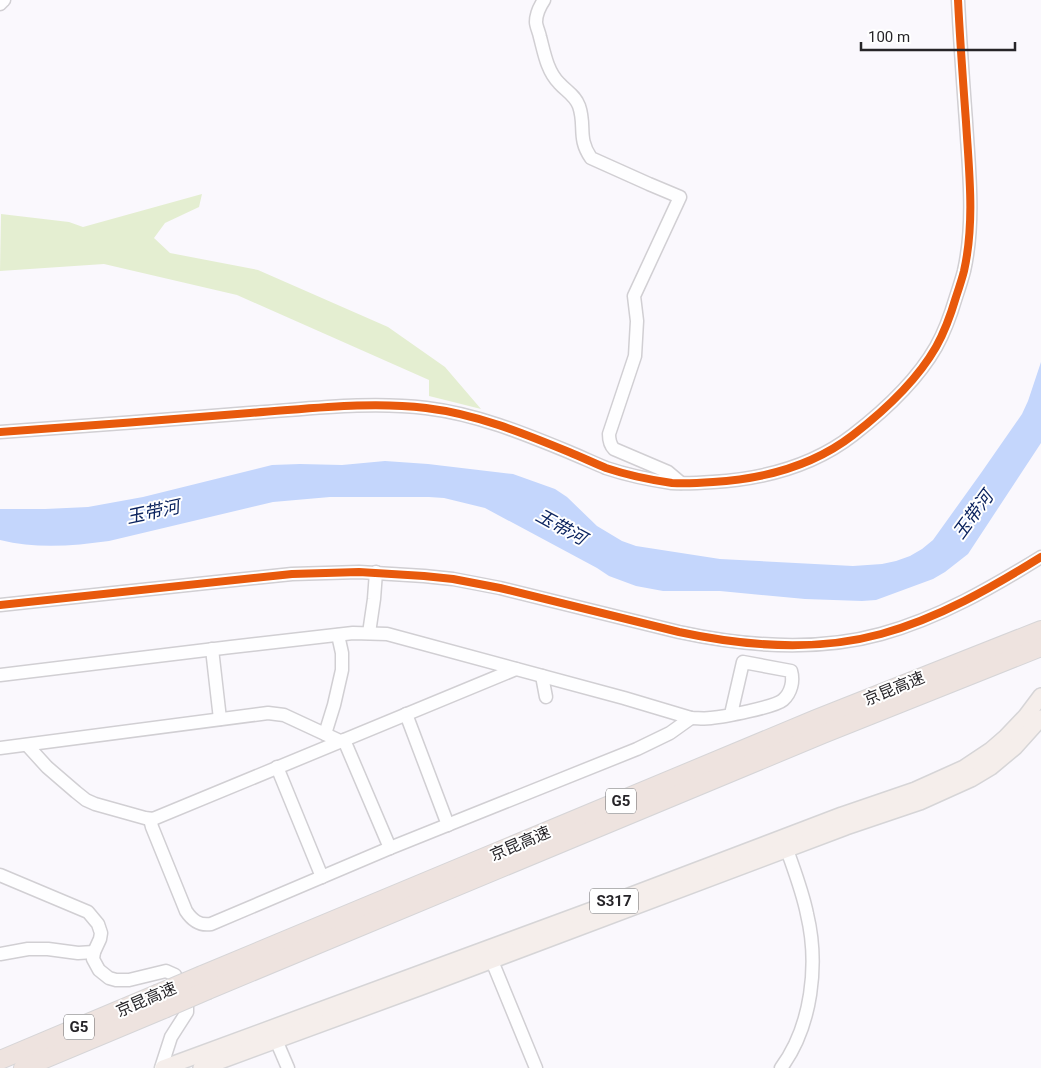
<svg xmlns="http://www.w3.org/2000/svg" width="1041" height="1068" viewBox="0 0 1041 1068" font-family="Roboto,'Noto Sans SC',sans-serif">
<style>
.green{fill:#e4eed1}
.water{fill:#c4d6fc}
.lines{fill:none;stroke-linecap:round;stroke-linejoin:round}
.minor-casing{stroke:#d1cfd3;stroke-width:15}
.major-casing{stroke:#d6d5d7;stroke-width:18}
.highway-casing{stroke:#d6d5d7;stroke-width:20}
.minor{stroke:#fefeff;stroke-width:12}
.major{stroke:#f5eeeb;stroke-width:15}
.highway{stroke:#eee3df;stroke-width:18}
.highway-bridge-casing{stroke:#d6d5d7;stroke-width:20;stroke-linecap:butt}
.highway-bridge{stroke:#eee3df;stroke-width:18}
.cycleway-casing{stroke:#fff;stroke-width:11}
.cycleway{stroke:#e8590c;stroke-width:8}
.labels{text-anchor:middle;stroke-width:4;stroke-linejoin:round;paint-order:stroke}
.shield{fill:#fff;stroke:#676668;stroke-width:1}
.shield-label{font-size:15px;font-weight:bold;fill:#262428}
.street-label{font-size:16px;fill:#262428;stroke:#fff}
.water-label{font-size:18px;font-style:italic;fill:#0d2560;stroke:#fff}
</style>
<rect width="100%" height="100%" fill="#faf8fd"/>
<!-- green -->
<polygon class="green" points="202,194 199,207 165,223 154,238 170,253 258,270 388,327 445,367 481,409 429,396 429,380 237,295 104,264 0,271 1,214 69,222 83,227"/>
<!-- water -->
<path class="water" d="M 1041,362 L 1041,443 L 968,554 L 945,572 L 933,579 L 876,600 L 862,601 L 805,599 L 720,591 L 663,591 L 636,586 L 609,576 L 597,568 L 485,508 L 444,498 L 429,497 L 330,497 L 273,502 L 109,541 C 73,546 36,549 0,540 L 0,509 L 45,509 L 88,507 L 143,497 L 272,465 L 300,464 L 342,465 L 385,461 L 428,464 L 513,474 L 555,489 L 567,497 L 597,526 L 622,541 L 636,546 L 720,559 L 853,566 L 882,564 L 896,561 L 910,556 L 922,549 L 933,540 L 981,473 L 1022,414 L 1028,401 Z"/>
<g class="lines">
<defs>
<g id="minor">
<path d="M 544,0 C 540,6 536,14 536,22 C 536,26 539,32 540,37 C 544,52 547,71 559,83 C 566,91 575,95 579,106 C 586,126 577,138 591,158 L 649,184 L 680,197 L 634,296 L 637,321 L 635,356 L 609,434 C 609,440 610,445 614,449 L 668,472 L 681,483"/>
<polyline points="0,4 4,0"/>
<path d="M 0,432 C 83,426 167,420 250,413 C 309,409 368,401 426,408 C 476,414 523,433 569,452 C 581,457 594,463 606,468 C 627,475 651,480 672,483 C 686,484 700,483 713,482 C 762,479 813,466 853,435 C 884,411 916,382 936,347 C 945,331 951,314 956,297 C 959,288 962,279 964,271 C 975,222 969,171 966,122 C 963,81 960,41 958,0"/>
<path d="M 0,605 L 292,574 L 359,572 L 424,576 L 453,579 L 500,588 L 679,632 C 744,646 816,652 881,634 C 939,618 991,588 1041,557"/>
<polyline points="369,633 374,599 376,572"/>
<polyline points="212,649 220,719"/>
<path d="M 0,675 L 231,647 L 353,633 L 387,634 L 624,698 L 691,718 C 698,718 704,719 711,718 C 723,717 775,707 783,700 C 791,693 794,681 791,671 L 743,662 L 731,714"/>
<polyline points="542,676 546,697"/>
<polyline points="406,714 448,825"/>
<polyline points="325,734 334,705 342,670 342,653 338,635"/>
<polyline points="344,740 390,848"/>
<polyline points="27,745 47,767 76,792 86,800 95,804 145,818 153,819 516,669"/>
<polyline points="0,748 268,713 284,715 340,741"/>
<polyline points="277,767 322,877"/>
<path d="M 150,819 L 152,827 L 186,911 C 192,920 199,926 211,924 L 390,848 L 637,749 L 670,733 L 691,718"/>
<polyline points="0,875 88,912 98,924 101,933 100,939 94,952 93,959 99,970 109,978 116,980 129,980 166,971 175,975 187,1005 187,1012 171,1037 161,1068"/>
<polyline points="0,954 28,949 48,949 78,953 94,952"/>
<polyline points="492,961 536,1068"/>
<polyline points="276,1040 288,1068"/>
<path d="M 781,1068 C 812,1026 819,964 807,914 C 802,889 792,865 784,841"/>
</g>
<g id="major">
<polyline points="163,1068 600,907 842,815 915,790 944,777 964,768 991,750 1006,737 1026,716 1041,696"/>
<polyline points="201,1068 424,986 846,827 920,802 971,779 991,767 1015,747 1041,718"/>
</g>
<g id="highway">
<polyline points="202,975 816,719 1041,630"/>
<polyline points="208,990 823,734 1041,647"/>
<polyline points="0,1060 157,994"/>
<polyline points="23,1068 164,1009"/>
</g>
</defs>
<!-- minor casing -->
<use href="#minor" class="minor-casing"/>
<!-- major casing -->
<use href="#major" class="major-casing"/>
<!-- highway casing -->
<use href="#highway" class="highway-casing"/>
<!-- minor -->
<use href="#minor" class="minor"/>
<!-- major -->
<use href="#major" class="major"/>
<!-- highway -->
<use href="#highway" class="highway"/>
<defs>
<g id="highway-bridge">
<polyline points="157,994 202,975"/>
<polyline points="164,1009 208,990"/>
</g>
</defs>
<!-- highway-bridge casing -->
<use href="#highway-bridge" class="highway-bridge-casing"/>
<!-- highway-bridge -->
<use href="#highway-bridge" class="highway-bridge"/>
<defs>
<g id="cycleway">
<path d="M 0,432 C 83,426 167,420 250,413 C 309,409 368,401 426,408 C 476,414 523,433 569,452 C 581,457 594,463 606,468 C 627,475 651,480 672,483 C 686,484 700,483 713,482 C 762,479 813,466 853,435 C 884,411 916,382 936,347 C 945,331 951,314 956,297 C 959,288 962,279 964,271 C 975,222 969,171 966,122 C 963,81 960,41 958,0"/>
<path d="M 0,605 L 292,574 L 359,572 L 424,576 L 453,579 L 500,588 L 679,632 C 744,646 816,652 881,634 C 939,618 991,588 1041,557"/>
</g>
</defs>
<!-- cycleway casing -->
<use href="#cycleway" class="cycleway-casing"/>
<!-- cycleway -->
<use href="#cycleway" class="cycleway"/>
</g>
<g class="labels">
<!-- shield labels -->
<g class="shield">
<rect x="606" y="788.5" width="30" height="25" rx="4"/>
<rect x="590" y="888.5" width="48" height="25" rx="4"/>
<rect x="64" y="1014.5" width="30" height="25" rx="4"/>
</g>
<g class="shield-label">
<text x="621" y="806">G5</text>
<text x="614" y="906">S317</text>
<text x="79" y="1032">G5</text>
</g>
<!-- street labels -->
<g class="street-label">
<text transform="translate(894 688) rotate(-22)" y="6">京昆高速</text>
<text transform="translate(520 843) rotate(-23)" y="6">京昆高速</text>
<text transform="translate(146 999) rotate(-23)" y="6">京昆高速</text>
</g>
<!-- water labels -->
<g class="water-label">
<text transform="translate(153 512) rotate(-12)" y="6">玉带河</text>
<text transform="translate(973 515) rotate(-54)" y="6">玉带河</text>
<text transform="translate(561 527) rotate(29)" y="6">玉带河</text>
</g>
</g>
<!-- scale -->
<path d="M861 42v8h154v-8" fill="none" stroke="#262428" stroke-width="2.5"/>
<text x="868" y="42" font-size="15" fill="#262428" stroke="#ffffff" stroke-width="4" paint-order="stroke">100 m</text>
</svg>
